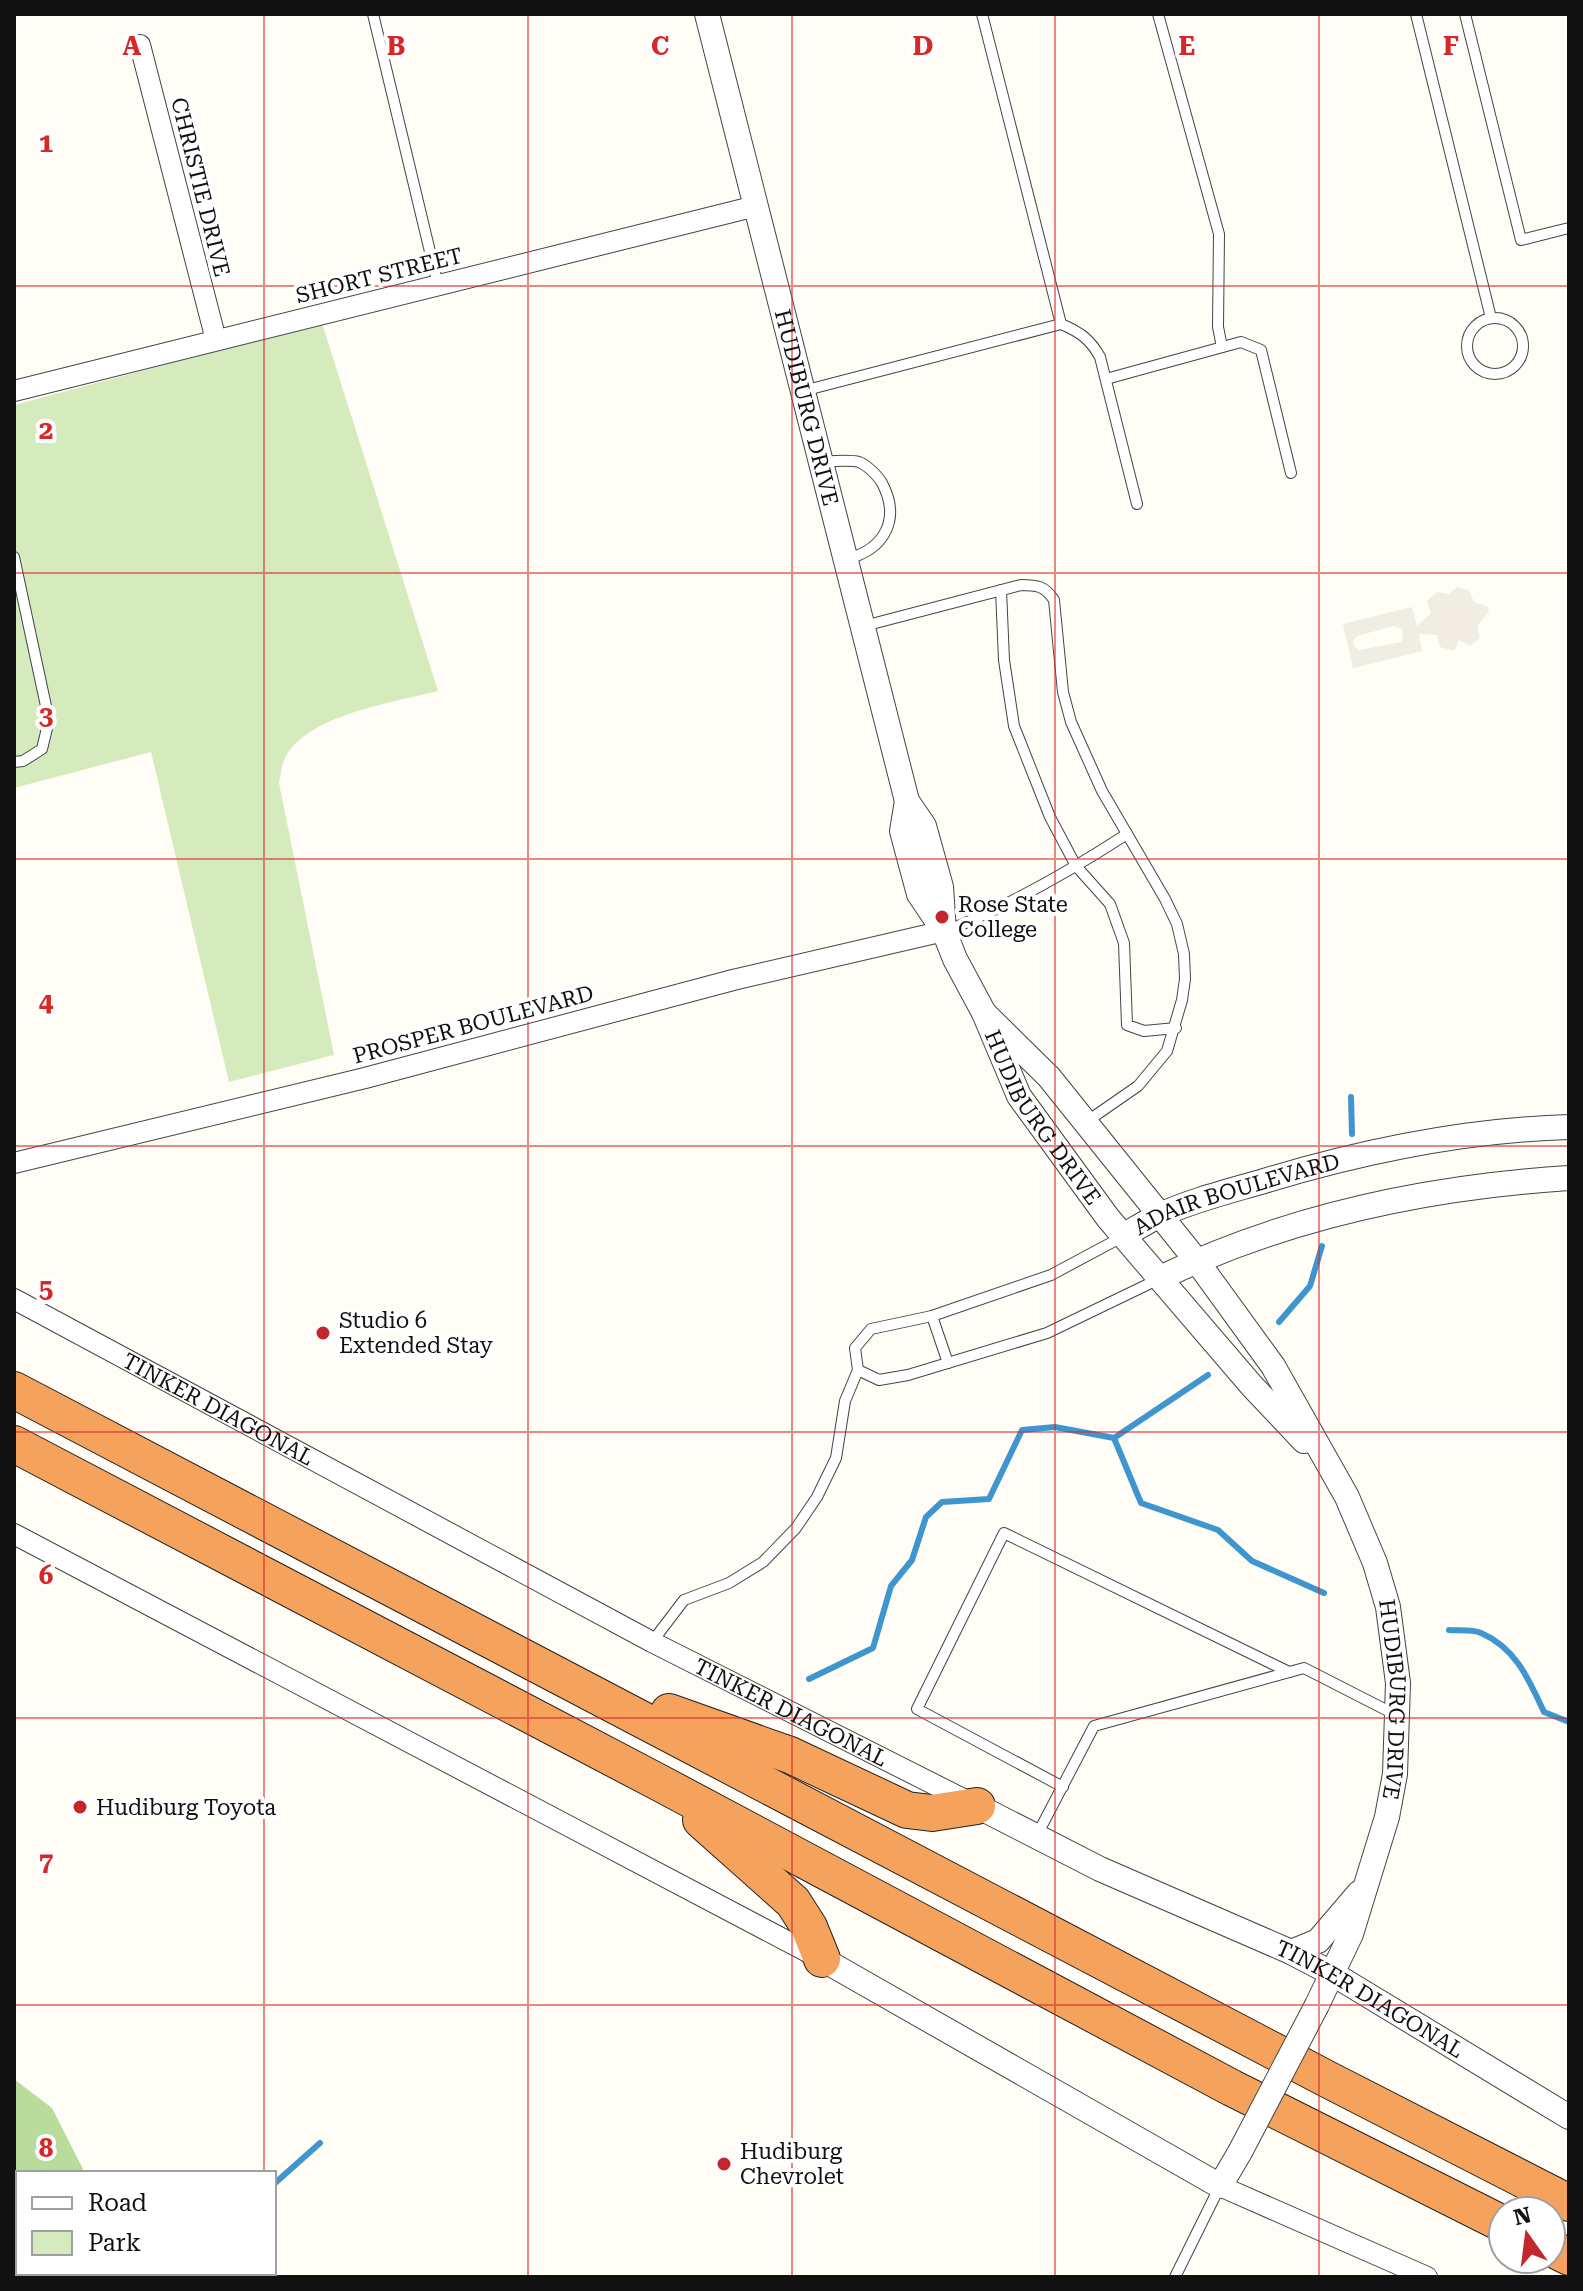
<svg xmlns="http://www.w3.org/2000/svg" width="1583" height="2291" viewBox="0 0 1583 2291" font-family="'Roboto Serif',serif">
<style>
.green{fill:#d5ebbd}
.forest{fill:#b9dc9c}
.plaza{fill:#f1ede2;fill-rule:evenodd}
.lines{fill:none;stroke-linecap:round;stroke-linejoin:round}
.stream{stroke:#3f96cf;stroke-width:6}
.service-casing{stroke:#444;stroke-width:12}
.minor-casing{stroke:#444;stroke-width:22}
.tertiary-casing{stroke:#444;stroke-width:26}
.motorway-casing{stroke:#222;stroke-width:38}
.service{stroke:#fff;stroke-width:10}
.minor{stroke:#fff;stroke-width:20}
.tertiary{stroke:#fff;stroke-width:24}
.motorway{stroke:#f5a25d;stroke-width:36}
.tertiary-bridge-casing{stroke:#444;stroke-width:26;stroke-linecap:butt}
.tertiary-bridge{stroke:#fff;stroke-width:24}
.grid{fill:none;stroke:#d62828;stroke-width:2;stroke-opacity:0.55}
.poi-dot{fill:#c4262e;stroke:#fff;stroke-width:3}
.labels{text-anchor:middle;stroke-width:8;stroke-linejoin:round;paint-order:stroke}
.street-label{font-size:22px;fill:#111;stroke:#fff}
.poi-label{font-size:22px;fill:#111;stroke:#fff;text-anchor:start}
.grid-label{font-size:26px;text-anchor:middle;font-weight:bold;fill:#d62828;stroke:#fff;stroke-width:8;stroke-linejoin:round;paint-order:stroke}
</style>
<rect width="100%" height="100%" fill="#fffdf5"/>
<!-- green -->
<path class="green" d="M 322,323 L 438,691 C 395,702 306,715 285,758 C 281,765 281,775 279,783 L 334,1055 L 229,1082 L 151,752 L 14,788 L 14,405 Z"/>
<!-- forest -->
<polygon class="forest" points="14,2079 52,2108 85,2173 18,2173 18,2197 14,2194"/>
<!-- plaza -->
<path class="plaza" d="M 1457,587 L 1469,590 L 1474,602 L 1487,606 L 1489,612 L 1477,626 L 1480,638 L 1470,646 L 1459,640 L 1454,651 L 1440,647 L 1437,635 L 1419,634 L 1422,651 L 1353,668 L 1343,624 L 1412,607 L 1417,626 L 1431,613 L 1427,601 L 1437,592 L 1449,594 ZM 1394,626 L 1402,629 L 1403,636 L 1401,642 L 1360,650 L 1354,646 L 1353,641 L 1357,636 Z"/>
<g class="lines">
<!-- stream -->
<g class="stream">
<polyline points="1351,1097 1352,1134"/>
<polyline points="1279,1322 1310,1286 1322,1246"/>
<polyline points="1114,1438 1208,1375"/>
<path d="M 1449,1630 C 1458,1631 1472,1629 1481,1633 C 1516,1648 1529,1680 1544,1712 L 1569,1722"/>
<polyline points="809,1679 873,1648 891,1586 912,1560 926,1517 942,1502 989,1499 1022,1430 1055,1427 1114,1438 1141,1503 1218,1530 1252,1561 1324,1593"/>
<polyline points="274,2184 320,2143"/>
<polyline points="14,2222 18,2226"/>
<polyline points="63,2273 65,2277"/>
</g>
<defs>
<g id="service">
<polyline points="373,14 438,285"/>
<polyline points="982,14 1061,324"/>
<polyline points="1158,14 1219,234 1218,327 1222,347"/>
<polyline points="1416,14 1491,318"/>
<polyline points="1465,14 1521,240 1569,228"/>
<circle cx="1495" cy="346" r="28"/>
<polyline points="1106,379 1241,342 1261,350 1291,473"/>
<path d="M 803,391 L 1061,324 C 1080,332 1090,339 1100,357 L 1137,504"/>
<path d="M 821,461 C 832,462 849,459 859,462 C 867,465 878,476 882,483 C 901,519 885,549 847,559"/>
<polyline points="14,557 49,720 42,749 23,761 14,762"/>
<polyline points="1001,590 1004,660 1014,726 1050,817 1076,866 1110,904 1124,943 1127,1025 1144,1031 1176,1028"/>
<path d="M 864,626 L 1021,585 C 1037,585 1045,586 1054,600 L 1063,692 L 1071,722 L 1102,791 L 1165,899 L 1177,924 L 1184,954 L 1185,979 L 1182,1000 L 1167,1051 L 1138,1086 L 1086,1122"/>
<path d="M 946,931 C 1009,906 1070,871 1127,834"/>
<polyline points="932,1316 948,1363"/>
<polyline points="858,1370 879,1380 908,1375 1047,1333 1159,1279"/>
<polyline points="652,1642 684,1600 729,1583 763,1562 796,1528 817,1497 836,1458 845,1401 858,1370 855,1348 871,1329 932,1316 1051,1275 1122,1237"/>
<polyline points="1063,1787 917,1709 1004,1533 1289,1672"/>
<polyline points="1037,1835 1094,1726 1304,1668 1396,1715"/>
<polyline points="1175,2277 1220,2186"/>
</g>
<g id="minor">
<polyline points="140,45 216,340"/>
<polyline points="14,391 756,206"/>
<polyline points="14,1163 365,1078 733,980 944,931"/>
<path id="s1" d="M 14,1299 L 652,1642 L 973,1804"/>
<polyline points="14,1534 821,1959"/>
<polyline points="1220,2186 1427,2277"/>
</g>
<g id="tertiary">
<path id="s2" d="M 707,14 L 907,801 L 924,826 L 941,887 L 944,931"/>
<path id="s3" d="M 907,801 L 902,831 L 919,894 L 944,931 L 955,959 L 984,1013 L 1019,1096 L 1108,1218 L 1252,1386 L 1304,1441"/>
<path id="s4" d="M 984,1013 L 1049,1077 L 1196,1260 L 1273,1366 L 1347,1497 L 1375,1563 L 1388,1607 L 1398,1683 L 1395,1774 L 1387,1817 L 1351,1934 L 1317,2005"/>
<path id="s5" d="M 1123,1236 C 1135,1229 1148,1221 1160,1215 C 1193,1200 1230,1191 1264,1181 C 1363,1151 1466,1130 1569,1127"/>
<path d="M 1160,1278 C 1286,1217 1429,1187 1569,1178"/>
<path id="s6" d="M 977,1806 L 1100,1869 L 1291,1952 L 1333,1974 L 1569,2117"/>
<polyline points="1291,1952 1318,1941 1359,1893"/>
<polyline points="822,1959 1220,2186 1240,2152"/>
</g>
<g id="motorway">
<polyline points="14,1390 1327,2079 1569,2203"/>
<polyline points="14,1444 658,1782 1232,2088 1503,2224"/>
<polyline points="669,1712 790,1755 907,1810 932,1813 977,1806"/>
<polyline points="701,1820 793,1902 809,1927 822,1959"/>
<polyline points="1551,2248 1569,2257"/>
</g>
</defs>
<!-- service casing -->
<use href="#service" class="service-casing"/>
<!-- minor casing -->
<use href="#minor" class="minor-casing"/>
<!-- tertiary casing -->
<use href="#tertiary" class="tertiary-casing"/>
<!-- motorway casing -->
<use href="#motorway" class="motorway-casing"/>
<!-- service -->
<use href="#service" class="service"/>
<!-- minor -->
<use href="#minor" class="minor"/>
<!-- tertiary -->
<use href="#tertiary" class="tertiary"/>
<!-- motorway -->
<use href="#motorway" class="motorway"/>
<defs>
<polyline id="tertiary-bridge" points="1240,2152 1317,2005"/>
</defs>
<!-- tertiary-bridge casing -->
<use href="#tertiary-bridge" class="tertiary-bridge-casing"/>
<!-- tertiary-bridge -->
<use href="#tertiary-bridge" class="tertiary-bridge"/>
</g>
<!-- grid -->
<path class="grid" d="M 264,14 L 264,2173M 528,14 L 528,2277M 792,14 L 792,2277M 1055,14 L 1055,2277M 1319,14 L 1319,2277M 14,286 L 1569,286M 14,573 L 1569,573M 14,859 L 1569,859M 14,1146 L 1569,1146M 14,1432 L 1569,1432M 14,1718 L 1569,1718M 14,2005 L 1569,2005M 264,2273 L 264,2277"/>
<!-- markers -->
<g class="poi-dot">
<circle cx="942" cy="917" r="8"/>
<circle cx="323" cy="1333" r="8"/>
<circle cx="80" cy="1807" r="8"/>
<circle cx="724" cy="2164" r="8"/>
</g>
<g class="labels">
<!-- street labels -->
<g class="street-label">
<text transform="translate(201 187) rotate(76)" y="8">CHRISTIE DRIVE</text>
<text transform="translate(379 275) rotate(-14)" y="8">SHORT STREET</text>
<text dy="8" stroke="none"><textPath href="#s2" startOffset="406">HUDIBURG DRIVE</textPath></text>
<text transform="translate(473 1024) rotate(-15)" y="8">PROSPER BOULEVARD</text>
<text dy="8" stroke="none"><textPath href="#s3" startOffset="352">HUDIBURG DRIVE</textPath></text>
<text dy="8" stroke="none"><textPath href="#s5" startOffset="122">ADAIR BOULEVARD</textPath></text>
<text dy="8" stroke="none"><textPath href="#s1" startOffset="232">TINKER DIAGONAL</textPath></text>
<text dy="8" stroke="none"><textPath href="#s4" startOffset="818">HUDIBURG DRIVE</textPath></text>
<text dy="8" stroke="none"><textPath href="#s1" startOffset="880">TINKER DIAGONAL</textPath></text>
<text dy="8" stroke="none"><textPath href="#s6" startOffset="438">TINKER DIAGONAL</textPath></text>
</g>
<!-- poi labels -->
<g class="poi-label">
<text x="958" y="912">Rose State<tspan x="958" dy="25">College</tspan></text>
<text x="339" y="1328">Studio 6<tspan x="339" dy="25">Extended Stay</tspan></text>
<text x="96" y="1815">Hudiburg Toyota</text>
<text x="740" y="2159">Hudiburg<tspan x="740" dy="25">Chevrolet</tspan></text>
</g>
</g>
<g class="grid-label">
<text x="132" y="55">A</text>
<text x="396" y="55">B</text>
<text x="660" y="55">C</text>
<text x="923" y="55">D</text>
<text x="1187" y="55">E</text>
<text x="1451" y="55">F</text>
<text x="46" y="152">1</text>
<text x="46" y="439">2</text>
<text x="46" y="725">3</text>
<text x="46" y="1011">4</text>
<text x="46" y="1298">5</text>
<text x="46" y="1584">6</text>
<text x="46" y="1871">7</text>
<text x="46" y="2157">8</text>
</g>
<!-- border -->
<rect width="1583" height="2291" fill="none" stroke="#111111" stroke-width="32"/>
<!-- legend -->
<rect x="16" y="2171" width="260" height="104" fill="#ffffff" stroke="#a0a0a0" stroke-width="2"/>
<rect x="32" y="2197" width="40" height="12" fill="#ffffff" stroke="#a0a0a0" stroke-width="2"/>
<text x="88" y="2211" font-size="24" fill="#111111">Road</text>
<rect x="32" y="2231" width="40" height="24" fill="#d5ebbd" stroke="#a0a0a0" stroke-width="2"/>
<text x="88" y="2251" font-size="24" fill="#111111">Park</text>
<!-- north arrow -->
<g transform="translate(1527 2235) rotate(346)"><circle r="38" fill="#ffffff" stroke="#a0a0a0" stroke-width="2"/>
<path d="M0-6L14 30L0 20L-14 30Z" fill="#c4262e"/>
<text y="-12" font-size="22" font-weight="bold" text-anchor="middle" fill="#111111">N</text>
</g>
</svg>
